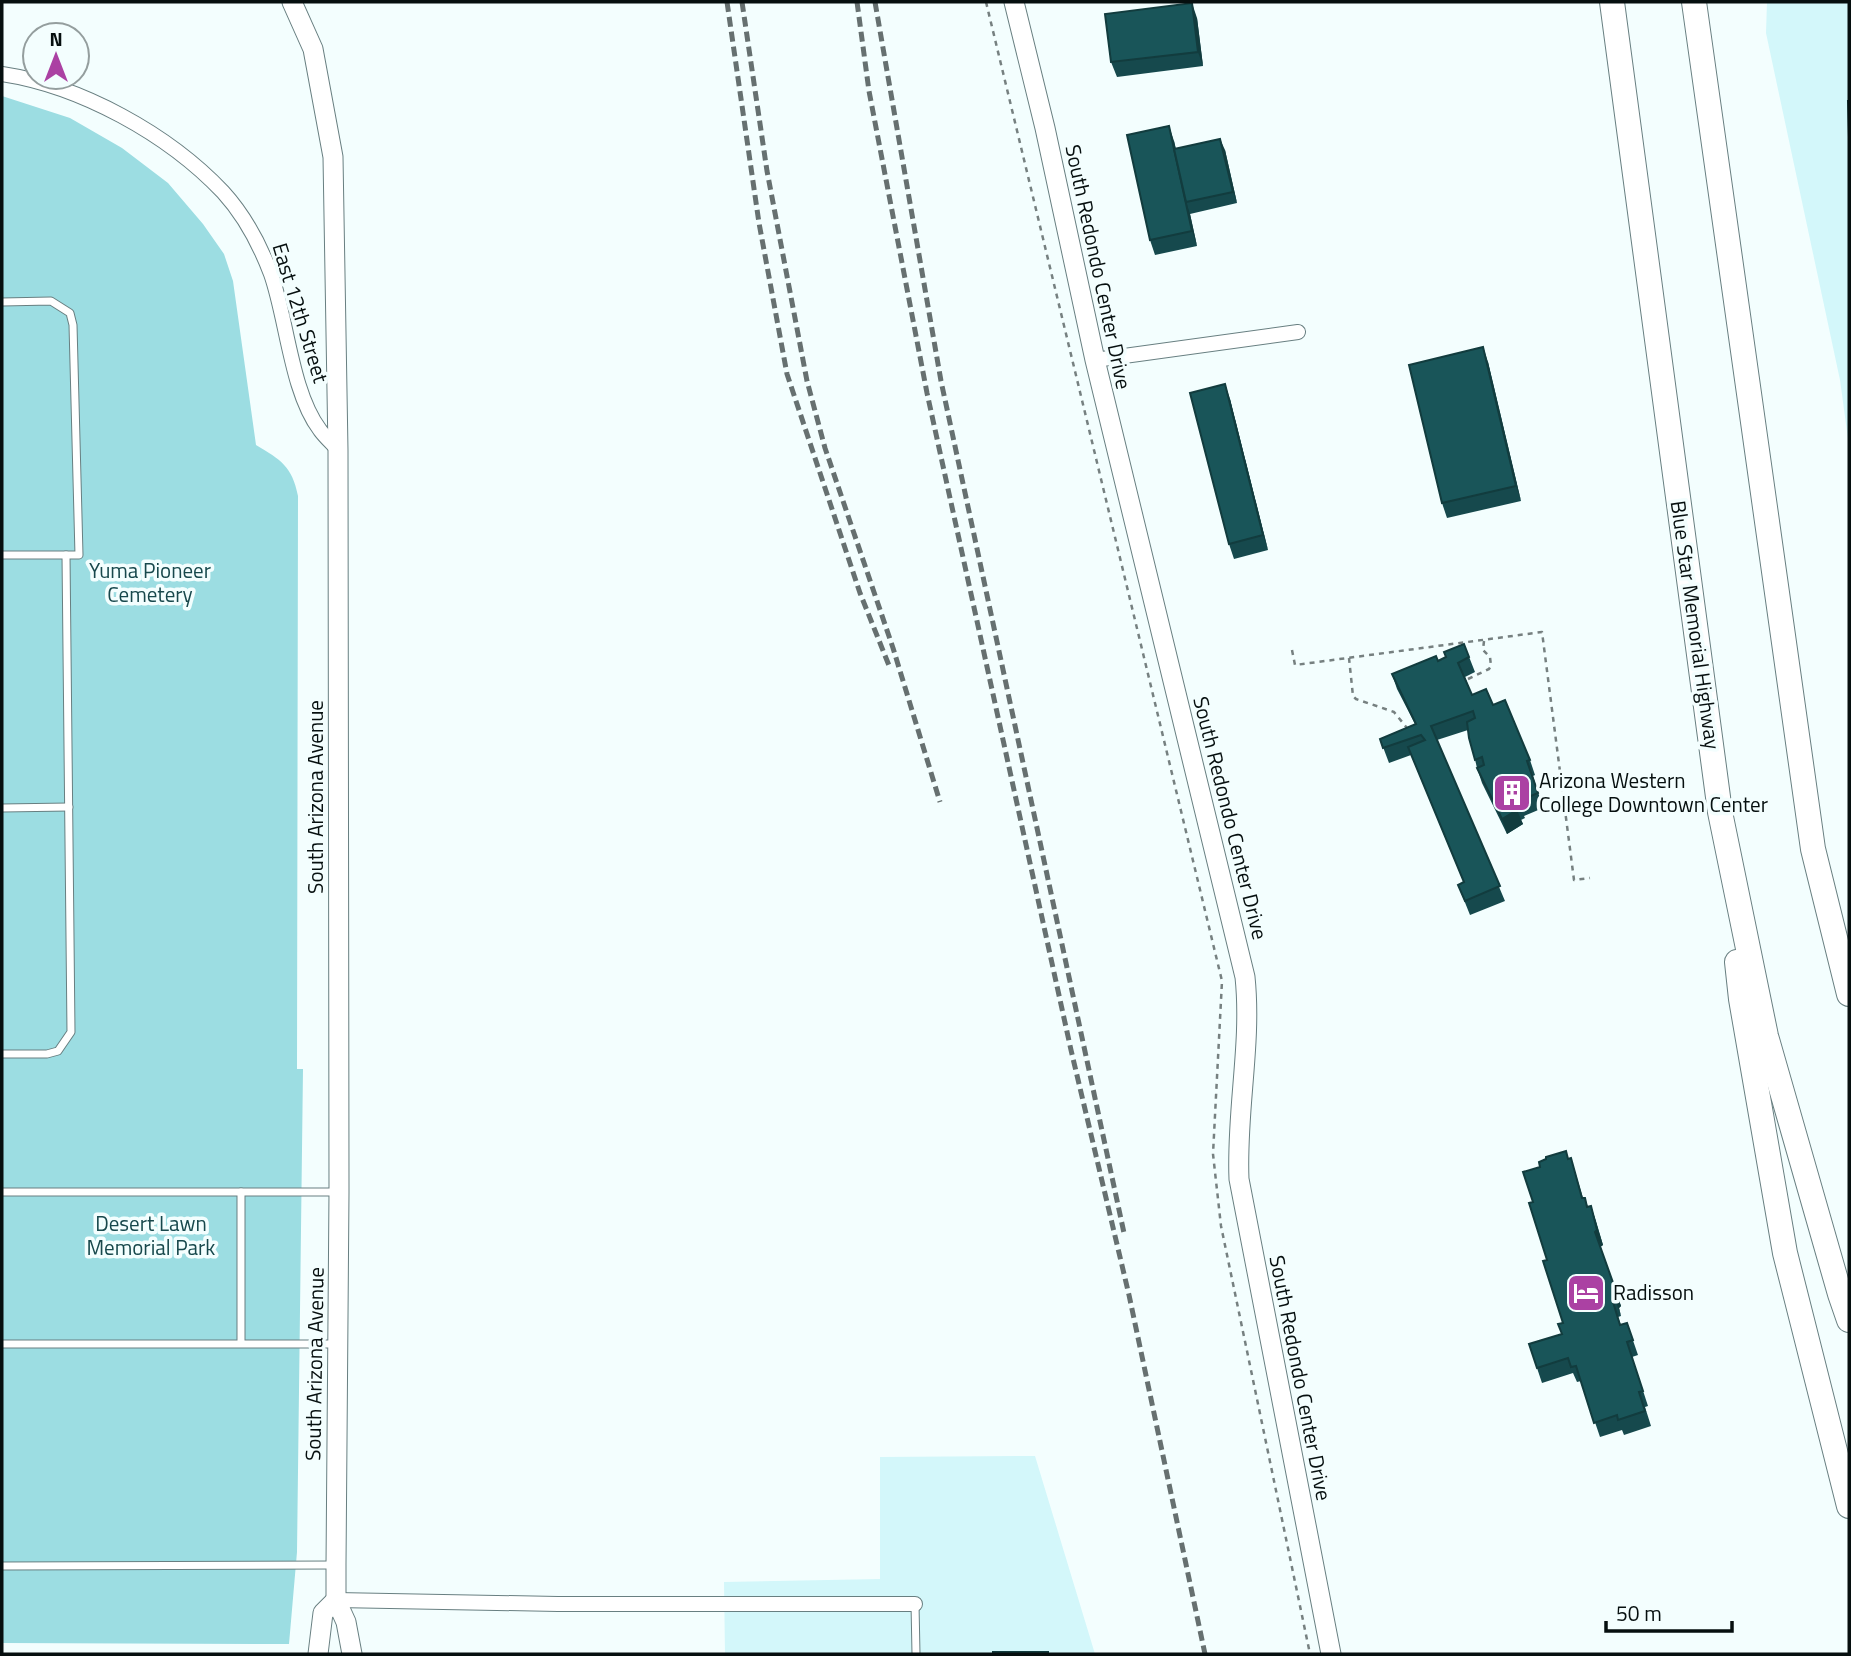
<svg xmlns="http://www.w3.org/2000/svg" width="1851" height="1656" viewBox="0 0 1851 1656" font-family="'Titillium Web',sans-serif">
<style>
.built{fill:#d3f7fa}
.green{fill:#9cdde2}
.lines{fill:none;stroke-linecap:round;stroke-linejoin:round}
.lane-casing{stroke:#687f81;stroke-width:9}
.street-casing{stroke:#687f81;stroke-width:16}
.secondary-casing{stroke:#687f81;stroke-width:21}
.highway-casing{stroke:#687f81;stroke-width:26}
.path{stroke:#768080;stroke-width:2.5;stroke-dasharray:5 5;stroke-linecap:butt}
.lane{stroke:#fff;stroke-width:7}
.street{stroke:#fff;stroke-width:14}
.secondary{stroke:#fff;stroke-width:19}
.highway{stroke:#fff;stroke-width:24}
.rail{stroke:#667070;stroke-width:5;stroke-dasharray:10 5;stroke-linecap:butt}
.wall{fill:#16494d}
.shaded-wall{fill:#123c3e}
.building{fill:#195559;stroke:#123c3e;stroke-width:2}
.labels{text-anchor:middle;stroke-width:7;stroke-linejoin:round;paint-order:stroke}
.street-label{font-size:21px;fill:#060f0f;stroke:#f3fefe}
.park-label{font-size:21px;fill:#17484c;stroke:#f3fefe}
.poi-label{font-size:21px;fill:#060f0f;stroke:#f3fefe;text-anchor:start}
</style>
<rect width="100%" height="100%" fill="#f3fefe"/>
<!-- built -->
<g class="built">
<polygon points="1767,2 1849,2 1849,446 1840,380 1766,33"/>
<polygon points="1035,1456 1095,1654 725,1654 724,1582 880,1579 880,1457"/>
</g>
<!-- green -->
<path class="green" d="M 2,96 L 70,118 L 122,148 L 168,183 L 203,224 L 224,254 L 233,281 L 256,445 C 281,460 292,466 298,496 L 297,1069 L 303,1069 L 297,1552 L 289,1644 L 2,1643 Z"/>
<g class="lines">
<defs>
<g id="lane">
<polyline points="2,302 51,301 70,313 73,325 79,555 2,555"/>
<polyline points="2,808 69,807"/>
<polyline points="2,1054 47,1054 58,1051 71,1032 66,555"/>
<polyline points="2,1192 338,1192"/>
<polyline points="241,1343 241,1192"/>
<polyline points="2,1344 337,1344"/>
<polyline points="2,1566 335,1565"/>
<polyline points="915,1604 916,1654"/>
</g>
<g id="street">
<path d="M 2,74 C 81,86 168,134 223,192 C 244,215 260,245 271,274 C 287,319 291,392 320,430 C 325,437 332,443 338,450"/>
<polyline points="1095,360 1298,332"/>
<polyline points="336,1600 558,1604 915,1604"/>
</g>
<g id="secondary">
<polyline points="292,2 313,49 333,157 338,450 339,1192 336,1565 336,1600 346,1622 352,1654"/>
<path d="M 1014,2 L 1045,128 L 1095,360 L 1245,977 C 1252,1044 1236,1111 1239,1179 L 1331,1654"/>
<polyline points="318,1654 323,1613 336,1600"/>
</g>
<g id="highway">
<polyline points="1612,2 1720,812 1766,1036 1840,1294 1849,1320"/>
<polyline points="1694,2 1813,849 1849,994"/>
<polyline points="1737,962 1741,999 1785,1253 1849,1506"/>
</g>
</defs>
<!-- lane casing -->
<use href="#lane" class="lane-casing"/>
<!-- street casing -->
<use href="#street" class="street-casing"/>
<!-- secondary casing -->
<use href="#secondary" class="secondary-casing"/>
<!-- highway casing -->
<use href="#highway" class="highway-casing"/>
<!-- path -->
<g class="path">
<polyline points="986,2 1222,981 1213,1154 1221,1226 1310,1654"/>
<polyline points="1292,650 1295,665 1542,632 1574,880 1590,878"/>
<polyline points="1349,658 1353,696 1356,699 1394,712 1407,728"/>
<polyline points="1468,679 1489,669 1491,666 1490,657 1483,650 1484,641"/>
</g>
<!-- lane -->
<use href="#lane" class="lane"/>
<!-- street -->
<use href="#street" class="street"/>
<!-- secondary -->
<use href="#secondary" class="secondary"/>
<!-- highway -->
<use href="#highway" class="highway"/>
<!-- rail -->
<g class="rail">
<polyline points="727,2 759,223 787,374 860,593 890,668"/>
<polyline points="742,2 767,171 807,381 825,448 893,648 940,802"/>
<polyline points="857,2 869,91 927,393 1071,1050 1129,1295 1205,1654"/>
<polyline points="875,2 941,381 1124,1233"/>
</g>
</g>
<!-- wall -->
<g class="wall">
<polygon points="1197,18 1203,66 1117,77 1111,62"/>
<polygon points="1174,141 1176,149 1225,150 1237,203 1190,214 1197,246 1155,255 1150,240"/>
<polygon points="1488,362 1521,501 1447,518 1442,503"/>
<polygon points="1230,399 1268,550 1234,559 1229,544"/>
<polygon points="1464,644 1475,672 1465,677 1472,695 1493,705 1530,760 1535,775 1533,776 1543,808 1524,816 1525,818 1521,820 1523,824 1507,834 1482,783 1477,768 1468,730 1437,740 1505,901 1470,915 1458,885 1464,883 1411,755 1389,763 1380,739 1415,724 1397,689 1392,674 1438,661 1446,657"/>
<polygon points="1571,1158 1583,1198 1585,1198 1588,1207 1591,1206 1596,1221 1603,1245 1600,1247 1621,1306 1619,1308 1621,1316 1618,1317 1621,1325 1627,1323 1638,1355 1632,1357 1648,1406 1645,1407 1651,1426 1624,1435 1622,1430 1600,1437 1581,1381 1577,1382 1573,1373 1542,1383 1537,1368 1562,1334 1563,1323 1533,1202 1540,1167"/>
</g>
<!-- shaded-wall -->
<g class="shaded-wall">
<polygon points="1192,3 1197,18 1203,66 1198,52"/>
<polygon points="1169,126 1174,141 1187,202 1186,202 1190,214 1197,246 1192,231"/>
<polygon points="1220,139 1225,150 1237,203 1233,192"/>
<polygon points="1483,347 1488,362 1521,501 1516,486"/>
<polygon points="1225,384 1230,399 1268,550 1263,535"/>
<polygon points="1517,810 1523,824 1507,834 1502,819"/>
<polygon points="1591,1206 1603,1245 1600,1247 1621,1306 1619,1308 1621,1316 1613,1293 1595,1232"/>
</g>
<!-- building -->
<g class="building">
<polygon points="1192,3 1198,52 1111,62 1105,14"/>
<polygon points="1848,101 1849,101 1849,137"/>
<polygon points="1169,126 1192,231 1150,240 1127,135"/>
<polygon points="1220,139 1233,192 1186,202 1174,149"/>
<polygon points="1483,347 1516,486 1442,503 1409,365"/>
<polygon points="1225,384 1263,535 1229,544 1190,393"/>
<polygon points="1464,644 1469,657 1458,663 1472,695 1486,689 1493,705 1505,700 1530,760 1527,761 1538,793 1519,801 1519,803 1515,806 1517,810 1502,819 1477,768 1484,765 1482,757 1475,760 1469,738 1467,722 1475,718 1473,711 1431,726 1500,886 1465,901 1458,885 1464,882 1408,747 1425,740 1421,735 1383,748 1380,739 1416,724 1392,674 1436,656 1438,661 1446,657 1444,652"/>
<polygon points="1566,1151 1568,1159 1571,1158 1582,1198 1585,1198 1587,1207 1591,1206 1597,1230 1595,1232 1616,1291 1613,1293 1616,1301 1613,1302 1620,1325 1627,1323 1633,1340 1627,1342 1643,1391 1639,1392 1645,1411 1618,1420 1617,1415 1594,1423 1576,1366 1571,1367 1568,1358 1537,1368 1529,1344 1562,1334 1558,1324 1563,1323 1543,1261 1547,1260 1529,1203 1533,1202 1523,1172 1540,1167 1539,1162 1546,1159 1546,1157"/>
<rect x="993" y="1652" width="55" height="2"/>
</g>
<!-- icons -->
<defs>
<symbol id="building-square" viewBox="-11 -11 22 22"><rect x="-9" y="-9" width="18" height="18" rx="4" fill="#ab41a3" stroke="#f3fefe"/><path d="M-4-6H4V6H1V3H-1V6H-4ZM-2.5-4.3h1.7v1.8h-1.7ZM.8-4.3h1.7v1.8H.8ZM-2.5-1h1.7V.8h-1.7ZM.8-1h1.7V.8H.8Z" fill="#fff"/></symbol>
<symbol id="hotel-square" viewBox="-11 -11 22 22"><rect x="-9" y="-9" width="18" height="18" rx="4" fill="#ab41a3" stroke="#f3fefe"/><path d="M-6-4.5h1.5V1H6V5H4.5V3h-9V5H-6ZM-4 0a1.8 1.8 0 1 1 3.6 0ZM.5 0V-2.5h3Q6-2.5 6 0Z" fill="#fff"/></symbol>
</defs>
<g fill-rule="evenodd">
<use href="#building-square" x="1490" y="771" width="44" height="44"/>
<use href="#hotel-square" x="1564" y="1271" width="44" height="44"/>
</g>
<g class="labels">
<!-- street labels -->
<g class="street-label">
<text transform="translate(1098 267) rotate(78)" y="7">South Redondo Center Drive</text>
<text transform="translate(300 313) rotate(73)" y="7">East 12th Street</text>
<text transform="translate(1695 625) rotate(82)" y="7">Blue Star Memorial Highway</text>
<text transform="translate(316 797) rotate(-90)" y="7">South Arizona Avenue</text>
<text transform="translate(1230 818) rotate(76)" y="7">South Redondo Center Drive</text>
<text transform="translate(315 1364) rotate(-89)" y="7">South Arizona Avenue</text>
<text transform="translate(1300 1378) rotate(79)" y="7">South Redondo Center Drive</text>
</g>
<!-- park labels -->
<g class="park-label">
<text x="150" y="578">Yuma Pioneer<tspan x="150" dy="24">Cemetery</tspan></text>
<text x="151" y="1231">Desert Lawn<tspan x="151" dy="24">Memorial Park</tspan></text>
</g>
<!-- poi labels -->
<g class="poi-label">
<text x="1539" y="788">Arizona Western<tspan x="1539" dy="24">College Downtown Center</tspan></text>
<text x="1613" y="1300">Radisson</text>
</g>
</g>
<!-- border -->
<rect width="1851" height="1656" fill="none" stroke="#060f0f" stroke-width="7"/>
<!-- north arrow -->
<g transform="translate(56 56)"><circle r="33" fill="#f3fefe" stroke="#949e9e" stroke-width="2"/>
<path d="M0-5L12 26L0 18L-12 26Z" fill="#ab41a3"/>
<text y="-10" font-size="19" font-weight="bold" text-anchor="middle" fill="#060f0f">N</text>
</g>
<!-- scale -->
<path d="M1606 1621v10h126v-10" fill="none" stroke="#060f0f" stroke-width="3.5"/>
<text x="1616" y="1621" font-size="21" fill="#060f0f" stroke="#f3fefe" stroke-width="5" paint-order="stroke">50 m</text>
</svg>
